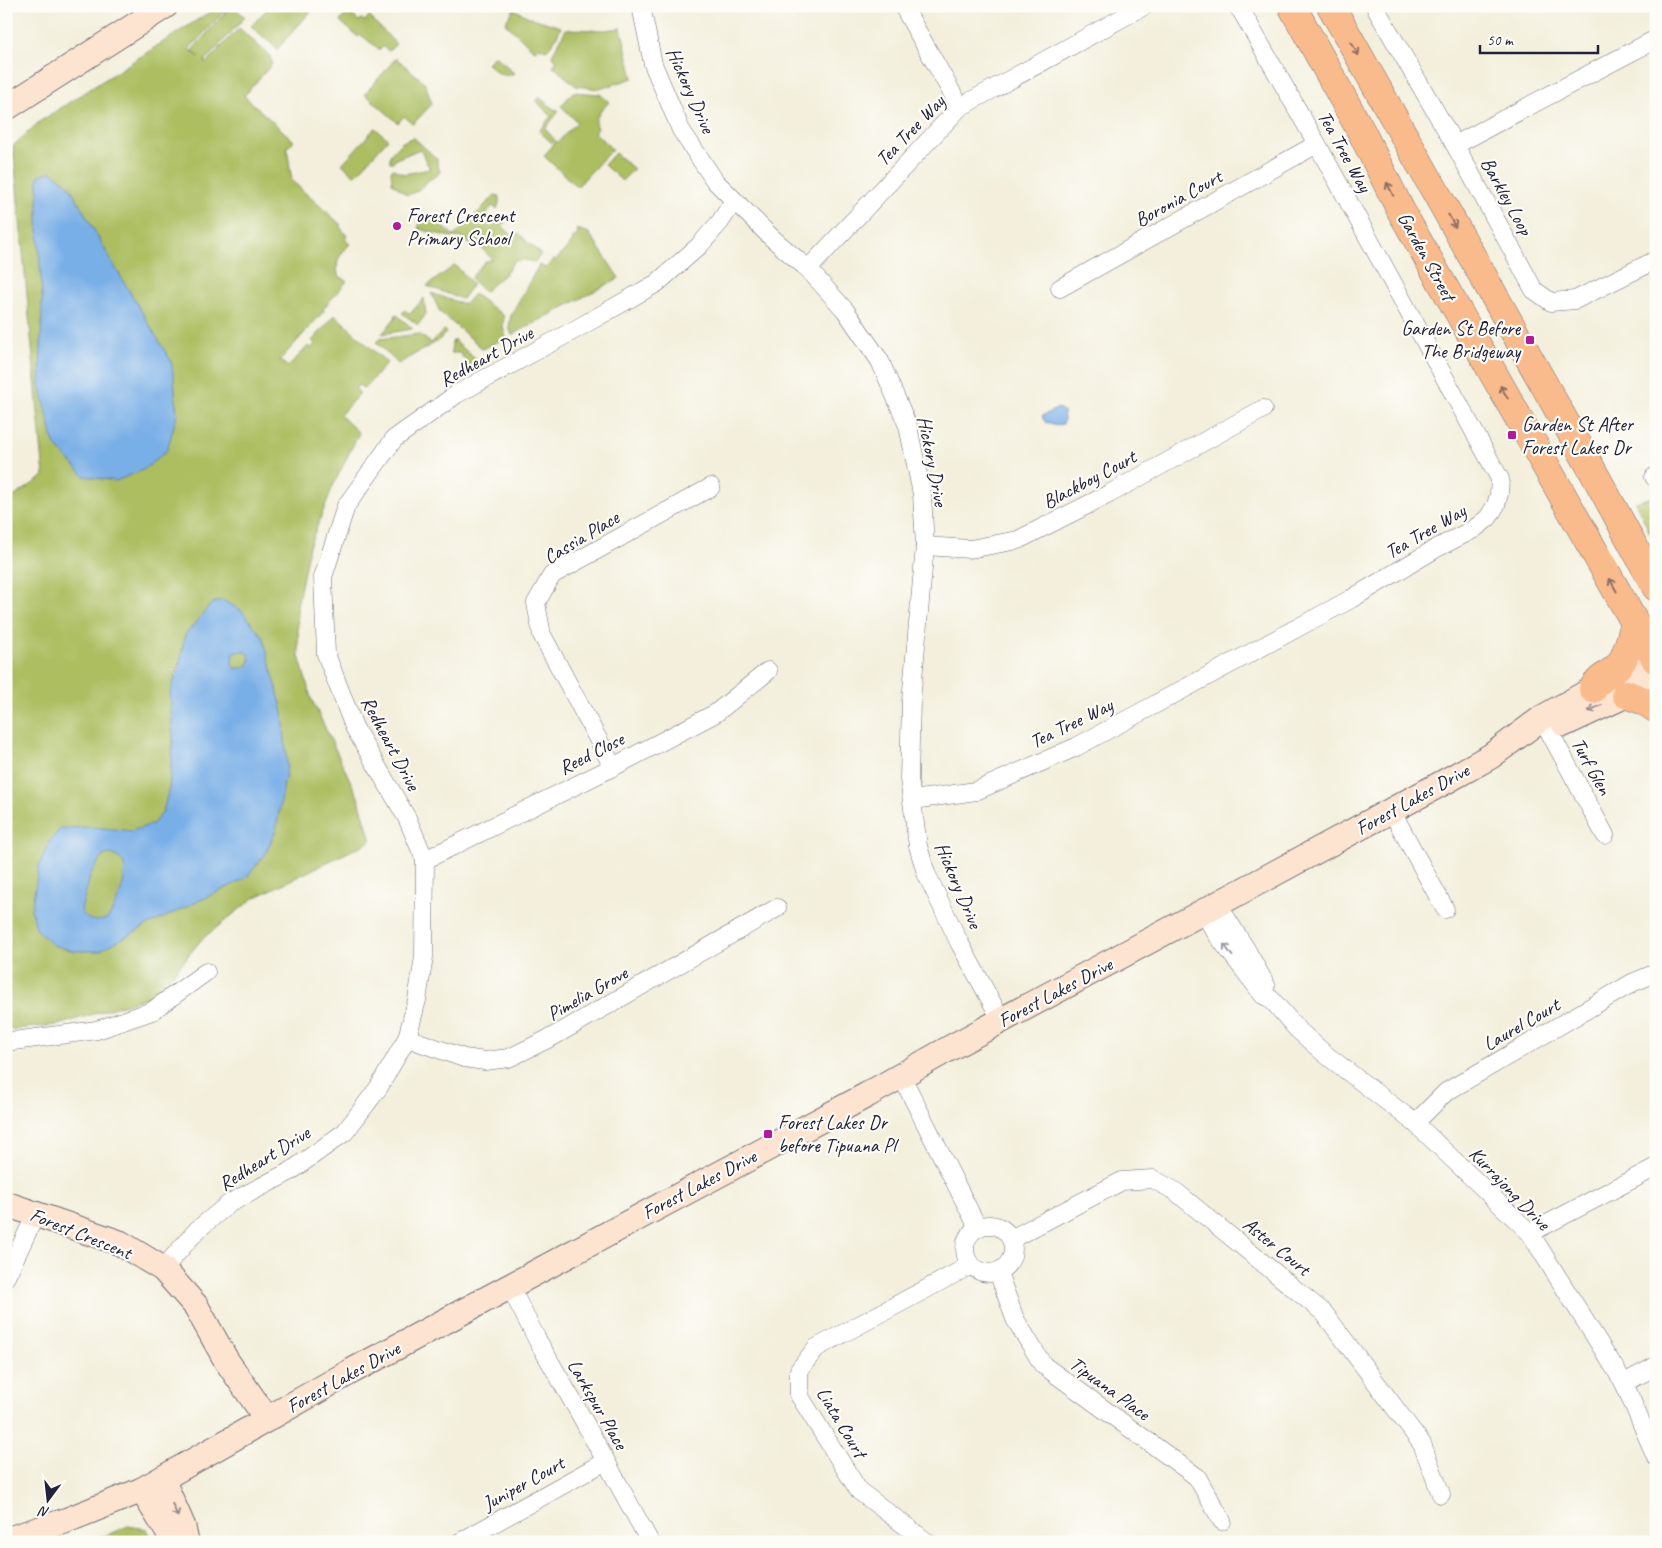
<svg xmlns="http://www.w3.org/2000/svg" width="1662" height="1548" viewBox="0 0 1662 1548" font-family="Caveat,sans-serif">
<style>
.green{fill:#acbe61;stroke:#67704e}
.water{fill:#79afe7;stroke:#4e6891;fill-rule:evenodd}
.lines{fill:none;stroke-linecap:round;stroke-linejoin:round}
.street-casing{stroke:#6b6a73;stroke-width:19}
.secondary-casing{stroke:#6b6a73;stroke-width:27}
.primary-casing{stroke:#6b6a73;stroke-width:29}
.street{stroke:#fff;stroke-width:18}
.secondary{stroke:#fde4d1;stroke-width:25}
.primary{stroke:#fabb8c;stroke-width:28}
.oneway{stroke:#8e6e64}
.oneway2{stroke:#9a8d8e}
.oneway3{stroke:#9c9ca7}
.poi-dot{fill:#b5179e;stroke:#fdfcf7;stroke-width:2}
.labels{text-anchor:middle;stroke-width:4.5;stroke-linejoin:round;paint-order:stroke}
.street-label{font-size:20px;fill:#22223b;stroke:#fdfcf7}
.poi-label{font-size:20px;fill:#22223b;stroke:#fdfcf7;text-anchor:start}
</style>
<rect width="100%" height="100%" fill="#fdfcf7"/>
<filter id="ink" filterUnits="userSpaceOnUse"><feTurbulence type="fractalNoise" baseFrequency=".02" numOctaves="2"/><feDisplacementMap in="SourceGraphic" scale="10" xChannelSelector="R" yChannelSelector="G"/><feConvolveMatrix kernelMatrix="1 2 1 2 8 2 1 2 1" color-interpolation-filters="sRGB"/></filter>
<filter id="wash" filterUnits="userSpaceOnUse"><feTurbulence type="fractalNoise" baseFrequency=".0096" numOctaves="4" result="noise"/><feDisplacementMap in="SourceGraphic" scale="20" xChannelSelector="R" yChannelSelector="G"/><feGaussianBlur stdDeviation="1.12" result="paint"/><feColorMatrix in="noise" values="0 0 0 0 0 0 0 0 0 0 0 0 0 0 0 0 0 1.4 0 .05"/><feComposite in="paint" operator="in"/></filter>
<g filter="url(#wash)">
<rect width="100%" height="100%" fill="#f3efdc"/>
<!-- green -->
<g class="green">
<path d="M 219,6 L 229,6 L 189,49 L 199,57 L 192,50 L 231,6 L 233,6 L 245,17 L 204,62 L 206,63 L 239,28 L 270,56 L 272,64 L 244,96 L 294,141 L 287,148 L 292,181 L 341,225 L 340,227 L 347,236 L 345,239 L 350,244 C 340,255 335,259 338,275 L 347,281 L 323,309 L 324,311 L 280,360 L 288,367 L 308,346 L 311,348 L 315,344 L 312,341 L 335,315 L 387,363 L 364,389 L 359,385 L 355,389 L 360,393 L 340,415 L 359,433 L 333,486 L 309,547 L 297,606 L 299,656 L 311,698 L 359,799 L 371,841 L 254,898 L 202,939 L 174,973 L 151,996 L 58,1025 L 6,1030 L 6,502 L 44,476 L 13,146 L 39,122 Z"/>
<polygon points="270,6 316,6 277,49 251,26"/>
<path d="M 514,9 L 529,17 L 561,27 C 557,36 554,44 546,50 L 539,47 L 535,51 L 505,23 Z"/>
<polygon points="348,12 359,21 361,19 365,21 369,16 396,44 389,51 383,47 380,50 361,35 358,37 340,21"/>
<polygon points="621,28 633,78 600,89 576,86 553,66 557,61 552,55 566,29 605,30"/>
<path d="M 495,55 L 514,73 C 503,80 496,71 487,64 Z"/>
<polygon points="396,58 425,83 432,104 413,124 404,116 398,123 365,94"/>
<path d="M 573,92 L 600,94 L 609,102 C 603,109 594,116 596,126 L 598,128 L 595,133 L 612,149 L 577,187 L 544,156 L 556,141 L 558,142 L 577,122 L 561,106 Z"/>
<polygon points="539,97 555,110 557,109 559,111 545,129 555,140 552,143 539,131 551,116 536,101"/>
<polygon points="375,128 388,139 355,176 342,164"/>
<path d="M 413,137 L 437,159 L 437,164 L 440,171 C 438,177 432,177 428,181 C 420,188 418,192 407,195 L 392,183 L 391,170 L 393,169 L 404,174 L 430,169 L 420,149 L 394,160 L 393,162 L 390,162 L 390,155 L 401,143 Z"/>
<polygon points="615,153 634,169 622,181 604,165"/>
<polygon points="495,195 499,196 499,203 497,209 492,206 486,214 496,223 501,217 506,221 502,226 514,237 518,233 541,254 535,262 524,260 514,261 507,272 484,292 471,278 484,262 492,259 475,241 471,245 463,238 450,237 418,229 421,221 426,220 431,216 454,236"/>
<polygon points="577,229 589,233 619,278 512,335 509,327 511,315 539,265 546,268 553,259 556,260 573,241 572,238 578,235"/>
<polygon points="455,265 473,284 462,299 427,286"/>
<polygon points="431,293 463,304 466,303 474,294 504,316 503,327 506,337 483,349 440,312"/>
<polygon points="424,298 426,314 418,325 402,313 405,310 410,314"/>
<polygon points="396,314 412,328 412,329 382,334 395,318"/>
<polygon points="444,330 446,333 438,341 398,364 376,342 379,339 419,334 431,343"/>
<polygon points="454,340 482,365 474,370 468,365 460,353 451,353 452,342"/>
<polygon points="1656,496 1656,545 1635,502"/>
<polygon points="128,1526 147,1529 153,1542 90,1542"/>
</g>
<!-- water -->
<g class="water">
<polygon points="51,171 69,185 112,262 171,361 174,379 177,415 167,450 145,469 116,481 84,476 54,444 40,384 42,297 38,228 38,176"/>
<polygon points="1058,408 1063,411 1064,419 1063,424 1057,425 1045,422 1042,416"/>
<path d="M 222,600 L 241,610 L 263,637 L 283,712 L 287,766 L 276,830 L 265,855 L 245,879 L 144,927 L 99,951 L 74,951 L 53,945 L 37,930 L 31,910 L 39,865 L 49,842 L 61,828 L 95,827 L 131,831 L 153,824 L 163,812 L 169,788 L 173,742 L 170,693 L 180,663 L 185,635 L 211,604 ZM 243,651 L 249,654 L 250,660 L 248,665 L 242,668 L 234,668 L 232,662 L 233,653 ZM 112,854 C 117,857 122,859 124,865 C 128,878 115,909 107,919 C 95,922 87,922 81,910 L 91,873 L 104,855 Z"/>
</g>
</g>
<g filter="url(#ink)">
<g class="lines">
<defs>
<g id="street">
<polyline points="641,6 653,64 681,130 715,181 772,238 808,269 845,310 880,361 908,426 922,494 925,546 911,701 909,779 918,846 926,873 960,944 1002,1021"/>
<polyline points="903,6 960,107"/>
<polyline points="1376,6 1376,9 1455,145 1534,290 1551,302 1575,300 1656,260"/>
<polyline points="1455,145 1656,39"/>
<polyline points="808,269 960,107 1144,6"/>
<polyline points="1060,288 1317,144"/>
<polyline points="1654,477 1656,476"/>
<polyline points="925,546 970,549 1018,540 1109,494 1263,409"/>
<polyline points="1542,718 1605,835"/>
<polyline points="613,767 542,635 536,603 552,575 711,487"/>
<polyline points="913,800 976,791 1076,747 1351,599 1435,549 1474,529 1488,518 1496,505 1499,494 1500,479 1317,144 1242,12 1237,6"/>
<polyline points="1391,810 1445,909"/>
<polyline points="425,860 613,767 716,713 768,671"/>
<polyline points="1218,905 1246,949 1266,985"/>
<polyline points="1203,912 1218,936 1263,995 1271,999 1297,1029 1325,1054 1415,1123 1530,1233 1624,1383 1656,1457"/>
<polyline points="407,1038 464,1058 485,1061 509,1058 554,1036 777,908"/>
<polyline points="6,1042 97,1030 152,1011 206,972"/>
<polyline points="901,1075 978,1228"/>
<polyline points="1415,1123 1446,1092 1632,983 1656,973"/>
<circle cx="989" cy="1249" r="24"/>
<polyline points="1530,1233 1656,1167"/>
<polyline points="1011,1239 1122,1181 1153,1179 1175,1191 1324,1313 1422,1444 1441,1494"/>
<polyline points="163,1269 197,1230 230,1203 291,1171 345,1132 379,1087 407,1038 417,1000 424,957 425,860 407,818 354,727 326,654 323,577 346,506 394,439 457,394 578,328 657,283 699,246 720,222 734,201"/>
<polyline points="998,1272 1015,1319 1043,1365 1197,1477 1222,1521"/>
<polyline points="6,1277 36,1214"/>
<polyline points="510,1287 538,1341 580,1414 650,1542"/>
<polyline points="1624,1383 1656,1366"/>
<polyline points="460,1542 606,1461"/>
<polyline points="927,1542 859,1491 799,1395 799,1370 816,1348 971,1265"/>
</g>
<g id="secondary">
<polyline points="6,108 165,6"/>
<polyline points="1564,724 1656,681"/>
<polyline points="6,1204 120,1243 163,1269 196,1306 226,1360 267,1419"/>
<polyline points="162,1479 183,1527 186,1542"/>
<polyline points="142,1490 168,1532 176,1542"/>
<polyline points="6,1540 65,1521 142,1490 352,1371 867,1095 950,1048 1448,780 1491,756 1542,718 1615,677 1656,657"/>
</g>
<g id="primary">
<polyline points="1292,6 1362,133 1401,211 1656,660"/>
<polyline points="1331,6 1595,475 1656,587"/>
<path d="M 1593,689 C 1598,677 1615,673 1622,661 C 1628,651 1631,635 1635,623"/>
<polyline points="1626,694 1644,701 1656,709"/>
</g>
</defs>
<!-- street casing -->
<use href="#street" class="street-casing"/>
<!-- secondary casing -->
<use href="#secondary" class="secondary-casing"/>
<!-- primary casing -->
<use href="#primary" class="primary-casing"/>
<!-- street -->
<use href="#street" class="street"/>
<!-- secondary -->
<use href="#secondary" class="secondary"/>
<!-- primary -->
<use href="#primary" class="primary"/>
</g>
<!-- one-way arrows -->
<defs><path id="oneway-shaft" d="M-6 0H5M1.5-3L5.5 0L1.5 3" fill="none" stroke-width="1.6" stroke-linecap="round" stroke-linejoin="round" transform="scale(1.25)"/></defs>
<g class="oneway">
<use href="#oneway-shaft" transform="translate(1355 49) rotate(61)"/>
<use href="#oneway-shaft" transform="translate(1390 189) rotate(-117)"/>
<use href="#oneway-shaft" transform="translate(1452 221) rotate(61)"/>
<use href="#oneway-shaft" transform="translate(1504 392) rotate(-120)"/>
<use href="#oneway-shaft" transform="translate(1613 585) rotate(-119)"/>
</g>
<g class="oneway2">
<use href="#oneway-shaft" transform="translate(1595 708) rotate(155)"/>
<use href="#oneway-shaft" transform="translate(175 1510) rotate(67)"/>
</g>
<use class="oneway3" href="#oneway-shaft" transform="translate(1228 950) rotate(-126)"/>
</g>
<!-- markers -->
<g class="poi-dot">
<circle cx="397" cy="226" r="5"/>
<rect x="1525" y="335" width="10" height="10" rx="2.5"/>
<rect x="1507" y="430" width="10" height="10" rx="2.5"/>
<rect x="763" y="1129" width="10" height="10" rx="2.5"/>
</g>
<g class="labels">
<!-- street labels -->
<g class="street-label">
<text transform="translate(691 90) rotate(66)" y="7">Hickory Drive</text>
<text transform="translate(910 130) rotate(-46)" y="7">Tea Tree Way</text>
<text transform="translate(1345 151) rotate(61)" y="7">Tea Tree Way</text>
<text transform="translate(1507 196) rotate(61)" y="7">Barkley Loop</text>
<text transform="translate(1178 198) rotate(-29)" y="7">Boronia Court</text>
<text transform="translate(1427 256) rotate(61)" y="7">Garden Street</text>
<text transform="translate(486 356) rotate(-29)" y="7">Redheart Drive</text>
<text transform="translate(933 461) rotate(79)" y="7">Hickory Drive</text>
<text transform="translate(1089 479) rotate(-28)" y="7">Blackboy Court</text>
<text transform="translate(1425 531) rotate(-30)" y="7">Tea Tree Way</text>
<text transform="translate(581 537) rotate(-31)" y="7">Cassia Place</text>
<text transform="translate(1071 723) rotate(-26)" y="7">Tea Tree Way</text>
<text transform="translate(391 743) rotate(62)" y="7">Redheart Drive</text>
<text transform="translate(591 753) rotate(-27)" y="7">Reed Close</text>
<text transform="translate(1592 766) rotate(61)" y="7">Turf Glen</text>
<text transform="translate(1412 799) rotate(-29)" y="7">Forest Lakes Drive</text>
<text transform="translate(959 885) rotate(67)" y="7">Hickory Drive</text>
<text transform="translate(1055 992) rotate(-28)" y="7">Forest Lakes Drive</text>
<text transform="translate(587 993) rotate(-30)" y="7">Pimelia Grove</text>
<text transform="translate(1521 1024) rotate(-30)" y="7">Laurel Court</text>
<text transform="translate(264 1158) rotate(-32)" y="7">Redheart Drive</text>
<text transform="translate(699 1184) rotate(-28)" y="7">Forest Lakes Drive</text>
<text transform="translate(1510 1188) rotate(46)" y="7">Kurrajong Drive</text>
<text transform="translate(81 1233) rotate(22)" y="7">Forest Crescent</text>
<text transform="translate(1277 1246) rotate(39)" y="7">Aster Court</text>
<text transform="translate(343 1377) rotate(-29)" y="7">Forest Lakes Drive</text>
<text transform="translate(1110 1388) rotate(36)" y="7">Tipuana Place</text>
<text transform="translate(598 1404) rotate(60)" y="7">Larkspur Place</text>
<text transform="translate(842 1422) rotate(59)" y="7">Liata Court</text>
<text transform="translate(523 1483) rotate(-29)" y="7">Juniper Court</text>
</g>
<!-- poi labels -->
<g class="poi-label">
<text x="407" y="222">Forest Crescent<tspan x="407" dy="23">Primary School</tspan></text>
<text x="1520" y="335" text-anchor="end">Garden St Before<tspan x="1520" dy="23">The Bridgeway</tspan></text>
<text x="1522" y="431">Garden St After<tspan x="1522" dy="23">Forest Lakes Dr</tspan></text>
<text x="778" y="1129">Forest Lakes Dr<tspan x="778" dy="23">before Tipuana Pl</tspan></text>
</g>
</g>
<!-- margin -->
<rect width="1662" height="1548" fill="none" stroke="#fdfcf7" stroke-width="25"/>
<!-- north arrow -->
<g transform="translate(48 1500) rotate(195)" stroke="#fdfcf7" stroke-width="4" paint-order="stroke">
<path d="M0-4L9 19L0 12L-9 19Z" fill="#22223b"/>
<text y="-8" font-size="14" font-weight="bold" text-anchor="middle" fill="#22223b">N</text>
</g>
<!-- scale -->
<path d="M1480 45v8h118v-8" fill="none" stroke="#22223b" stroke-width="2.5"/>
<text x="1487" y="45" font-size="15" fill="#22223b" stroke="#fdfcf7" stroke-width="4" paint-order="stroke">50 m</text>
</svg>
